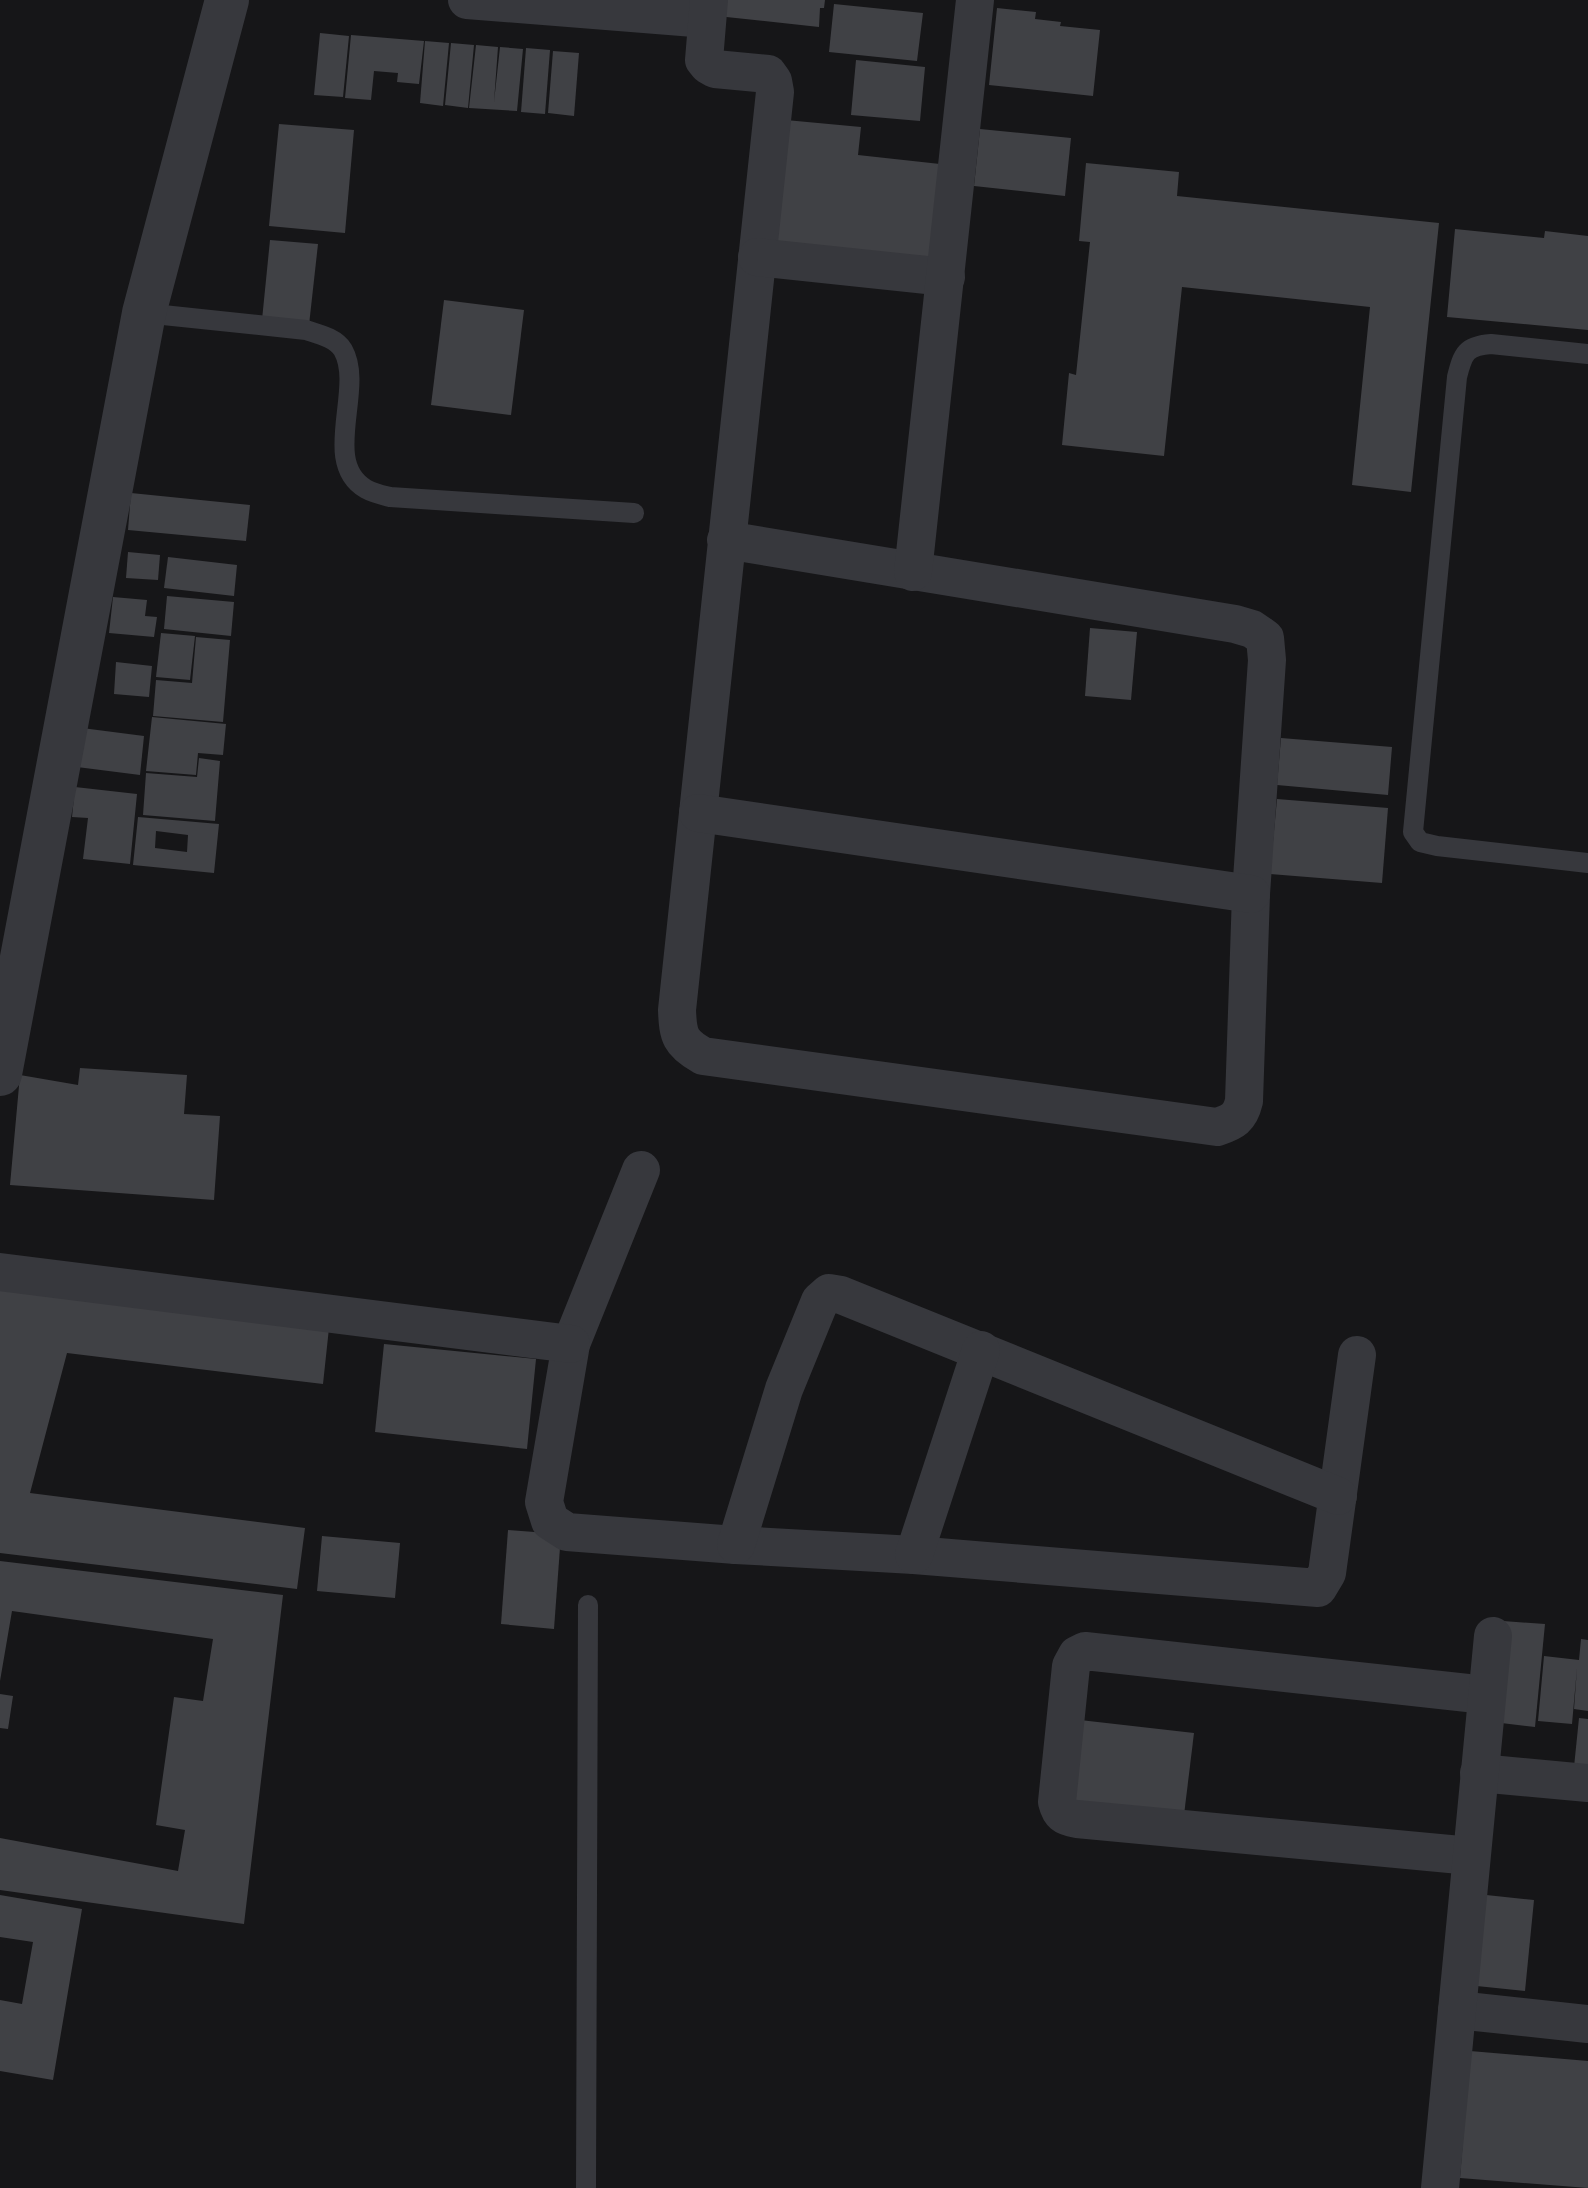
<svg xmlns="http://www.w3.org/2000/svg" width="1588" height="2188" viewBox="0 0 1588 2188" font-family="Helvetica,sans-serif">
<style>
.building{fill:#404145;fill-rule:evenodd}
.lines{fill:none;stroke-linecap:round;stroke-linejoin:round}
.service{stroke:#37383d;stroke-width:20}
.minor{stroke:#37383d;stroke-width:38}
.tertiary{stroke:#37383d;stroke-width:44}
</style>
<rect width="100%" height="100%" fill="#161618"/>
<!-- building -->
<g class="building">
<polygon points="719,0 825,0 824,8 820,8 819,27 717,16"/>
<polygon points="834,4 923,13 917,61 829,52"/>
<polygon points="997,8 1036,12 1035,19 1061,22 1060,26 1100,30 1093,96 989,85"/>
<polygon points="320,33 349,36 343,97 314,95"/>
<polygon points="351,35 424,41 419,84 397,82 398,73 374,71 371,100 345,98"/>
<polygon points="425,41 449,43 443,106 420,103"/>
<polygon points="451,43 474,45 468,108 445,105"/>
<polygon points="476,45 498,47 494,102 500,47 523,49 517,111 469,108"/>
<polygon points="526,48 550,50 545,114 521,112"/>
<polygon points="553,51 579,53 574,116 548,113"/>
<polygon points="856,60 925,67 920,121 851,115"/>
<polygon points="775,119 861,127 858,155 940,164 930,257 763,240"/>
<polygon points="279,124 354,130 345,233 269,226"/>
<polygon points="980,129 1071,138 1065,196 974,186"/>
<polygon points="1086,163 1179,172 1177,196 1439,223 1411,492 1352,485 1370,307 1182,287 1164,456 1062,445 1069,373 1076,375 1090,242 1079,241"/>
<polygon points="1455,229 1544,238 1545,231 1588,236 1588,330 1447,317"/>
<polygon points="270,240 318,244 309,325 262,320"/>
<polygon points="444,300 524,310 511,415 431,405"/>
<polygon points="131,493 250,505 246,541 128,530"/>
<polygon points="128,552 160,555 158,580 126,578"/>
<polygon points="168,557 237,565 234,596 164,588"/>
<polygon points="167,596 234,602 231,636 164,629"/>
<polygon points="113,597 147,600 145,616 157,617 154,637 109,633"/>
<polygon points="1090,628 1137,632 1131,700 1085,696"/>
<polygon points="161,633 195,636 190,680 156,677"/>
<polygon points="196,637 230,640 223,722 153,716 156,680 192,683"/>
<polygon points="116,662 152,666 149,697 114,694"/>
<polygon points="152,717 226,724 223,755 198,753 196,775 146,771"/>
<polygon points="82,728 144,736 140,775 77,767"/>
<polygon points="1281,738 1392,747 1388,795 1277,785"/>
<polygon points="199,758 220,761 215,821 143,815 146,773 197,777"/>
<polygon points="75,787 137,794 130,864 83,859 88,818 72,817"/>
<polygon points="1277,799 1388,808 1382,883 1270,874"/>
<path d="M 138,817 L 219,824 L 214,873 L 133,865 ZM 156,831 L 188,835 L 187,852 L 155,848 Z"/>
<polygon points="80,1068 187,1075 184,1114 220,1116 214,1200 10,1185 20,1075 78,1085"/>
<polygon points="0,1288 329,1328 323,1384 67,1353 30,1493 305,1528 297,1589 0,1553"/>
<polygon points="384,1344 536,1359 527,1449 375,1432"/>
<polygon points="508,1530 561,1534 554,1629 501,1624"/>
<polygon points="322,1536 400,1543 395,1598 317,1591"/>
<polygon points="0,1561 283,1595 244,1924 0,1890 0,1838 178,1871 185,1830 156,1825 174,1697 203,1701 213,1639 12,1611 0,1681"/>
<polygon points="1503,1621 1545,1624 1535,1727 1493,1722"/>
<polygon points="1581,1639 1588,1640 1588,1711 1574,1709 1577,1668 1572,1724 1538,1721 1544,1656 1579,1660"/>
<polygon points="0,1694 13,1696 8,1729 0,1728"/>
<polygon points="1579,1718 1588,1719 1588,1768 1574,1767"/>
<polygon points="1080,1720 1194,1733 1184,1815 1074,1804"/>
<polygon points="1477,1894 1534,1900 1525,1991 1467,1985"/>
<polygon points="0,1895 82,1909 53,2080 0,2071 0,2000 22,2004 33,1942 0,1937"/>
<polygon points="1470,2051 1588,2061 1588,2188 1460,2178"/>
</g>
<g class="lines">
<!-- service -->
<g class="service">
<path d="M 144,313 L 306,330 C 318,334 336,338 343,350 C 365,389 320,462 366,489 C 373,493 382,495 390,497 L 634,513"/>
<path d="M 1588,354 L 1491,344 C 1466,346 1463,353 1457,377 L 1413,832 L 1420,842 L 1437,846 L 1588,863"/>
<polyline points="586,2188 588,1605"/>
</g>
<!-- minor -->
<g class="minor">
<polyline points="467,0 707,19"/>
<path d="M 709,0 L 704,60 L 708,65 L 715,69 L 768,74 L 773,81 L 775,92 L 677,1010 C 678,1036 680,1043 703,1056 L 1217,1127 C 1233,1122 1240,1118 1244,1101 L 1251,894 L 1267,660 L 1265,638 L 1252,629 L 1235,624 L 726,540"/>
<polyline points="757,257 946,277"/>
<polyline points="913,572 975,0"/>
<polyline points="698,813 1251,894"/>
<polyline points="641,1170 571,1344 544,1502 550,1521 567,1532 736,1545 914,1555 1318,1588 1327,1573 1357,1355"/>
<polyline points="0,1272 571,1344"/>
<polyline points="736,1545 784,1389 820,1301 829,1293 841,1295 1338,1496"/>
<polyline points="914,1555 981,1350"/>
<polyline points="1479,1773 1588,1783"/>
<path d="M 1471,1856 L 1077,1819 C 1064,1817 1060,1814 1057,1802 L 1071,1666 L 1077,1655 L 1085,1651 L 1486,1695"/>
<polyline points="1457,2010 1588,2024"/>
<polyline points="1440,2188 1493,1636"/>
</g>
<!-- tertiary -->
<polyline class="tertiary" points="0,1074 144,313 227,0"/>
</g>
</svg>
